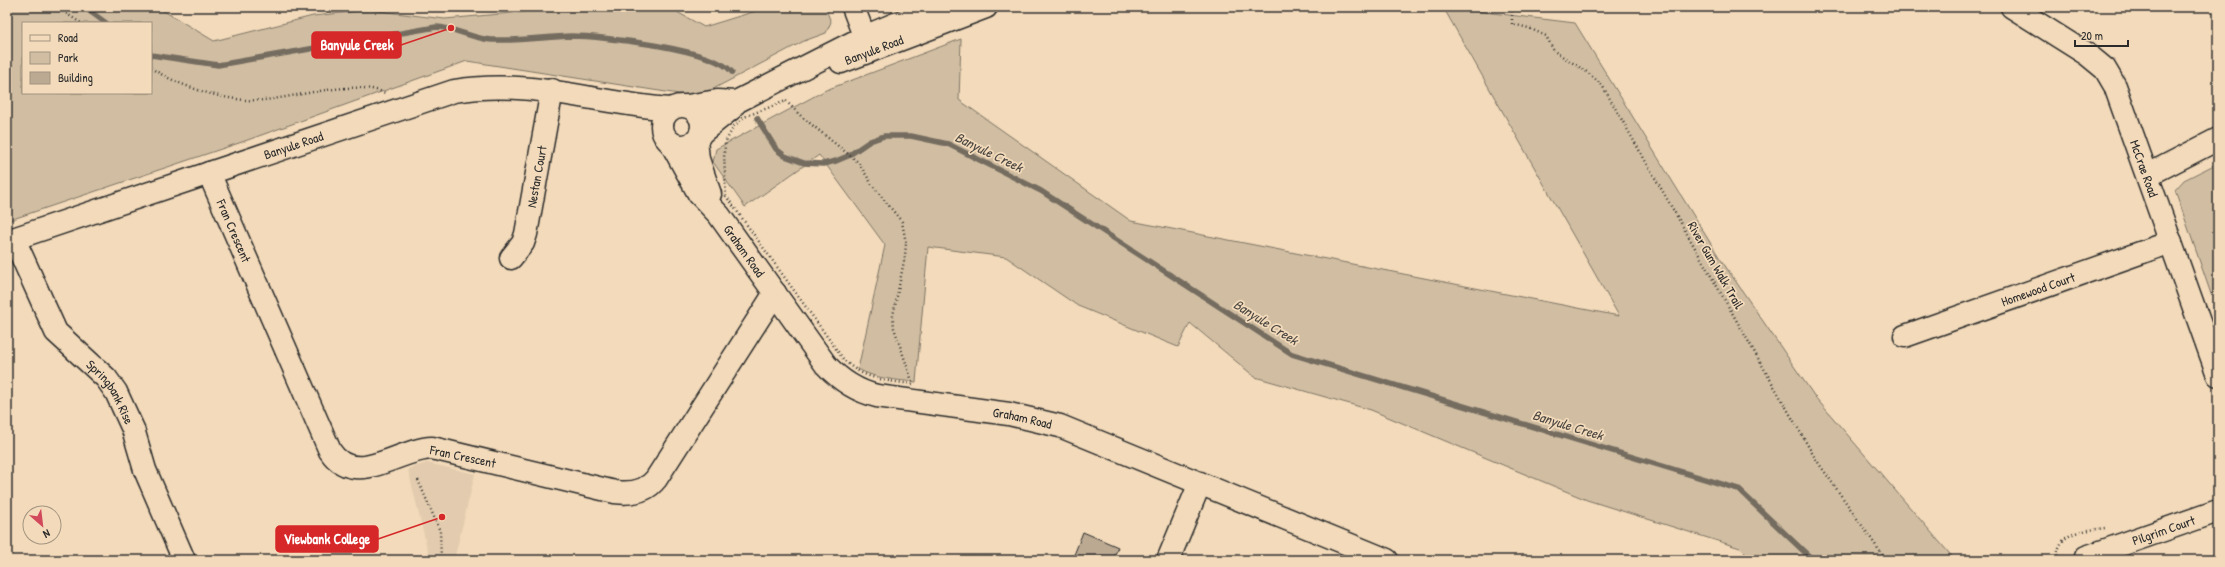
<svg xmlns="http://www.w3.org/2000/svg" width="2225" height="567" viewBox="0 0 2225 567" font-family="'Patrick Hand',sans-serif">
<style>
.built{fill:#e2cbae}
.green{fill:#d1bea2;stroke:#7e7466;fill-rule:evenodd}
.lines{fill:none;stroke-linecap:round;stroke-linejoin:round}
.stream{stroke:#746c60;stroke-width:5.5}
.building{fill:#bba992;stroke:#2b2b2b}
.minor-casing{stroke:#2b2b2b;stroke-width:25}
.path{stroke:#2b2b2b;stroke-width:2.5;stroke-dasharray:1 3;stroke-linecap:butt}
.minor{stroke:#f2daba;stroke-width:22}
.labels{text-anchor:middle;stroke-width:3.5;stroke-linejoin:round;paint-order:stroke}
.street-label{font-size:13px;fill:#2b2b2b;stroke:#f2daba}
.water-label{font-size:14px;font-style:italic;fill:#4a4641;stroke:#f2daba}
.leader{fill:none;stroke:#d62828;stroke-width:1.5}
.callout-dot{fill:#d62828;stroke:#f2daba;stroke-width:1.5}
.callout{fill:#d62828;stroke:#d62828;stroke-width:1.5}
.callout-label{font-size:14px;text-anchor:middle;font-weight:bold;fill:#fff}
</style>
<rect width="100%" height="100%" fill="#f2daba"/>
<filter id="ink" filterUnits="userSpaceOnUse"><feTurbulence type="fractalNoise" baseFrequency=".025" numOctaves="2"/><feDisplacementMap in="SourceGraphic" scale="8" xChannelSelector="R" yChannelSelector="G"/><feConvolveMatrix kernelMatrix="1 2 1 2 8 2 1 2 1" color-interpolation-filters="sRGB"/></filter>
<g filter="url(#ink)">
<!-- built -->
<polygon class="built" points="427,463 475,474 454,560 430,560 408,469"/>
<!-- green -->
<g class="green">
<path d="M 7,7 L 157,7 L 214,41 L 313,16 L 370,10 L 445,19 L 578,7 L 668,7 L 704,27 L 769,7 L 825,7 L 831,22 L 826,33 L 804,41 L 698,97 L 467,61 L 242,142 L 7,221 ZM 23,23 L 151,23 L 151,93 L 23,93 Z"/>
<path d="M 1443,7 L 1575,23 L 1719,257 L 1815,397 L 1955,560 L 1752,560 L 1740,548 L 1587,500 L 1371,410 L 1255,377 L 1190,323 L 1178,347 L 1078,306 L 1006,257 L 928,247 L 916,382 C 896,380 876,379 858,369 L 885,245 L 819,155 L 745,207 L 713,162 L 716,149 L 826,90 L 961,39 L 959,100 L 1131,221 L 1619,316 Z"/>
<polygon points="2218,163 2218,291 2211,294 2175,190 2184,180"/>
</g>
<g class="lines">
<!-- stream -->
<g class="stream">
<polyline points="84,7 106,23"/>
<path d="M 151,55 L 218,65 L 436,27 C 456,28 473,39 492,40 C 519,41 545,37 571,36 C 602,36 714,49 732,72"/>
<polyline points="757,118 776,149 785,156 804,163 823,164 836,161 848,156 870,141 884,136 911,136 948,144 1041,191 1292,354 1738,489 1813,560"/>
</g>
</g>
<!-- building -->
<polygon class="building" points="1083,532 1118,547 1113,560 1101,556 1099,560 1072,560"/>
<g class="lines">
<defs>
<g id="minor">
<polyline points="853,7 870,51"/>
<path id="s1" d="M 2012,7 L 2088,55 L 2105,69 L 2115,86 L 2218,375"/>
<path id="s2" d="M 841,62 L 986,7"/>
<circle cx="682" cy="126" r="20"/>
<polyline points="687,106 717,101 736,102 864,37 936,7"/>
<polyline points="701,133 731,109 736,102"/>
<polyline points="696,140 698,159 710,194"/>
<path id="s3" d="M 671,143 L 699,194 L 719,215 L 826,365 C 841,381 856,391 877,396 L 1009,414 L 1060,426 L 1387,560"/>
<path id="s4" d="M 209,173 L 330,451 C 355,489 398,449 432,448 L 615,492 C 631,494 646,492 656,479 L 775,293"/>
<polyline points="2148,175 2218,139"/>
<path id="s5" d="M 14,239 L 56,332 L 106,378 L 116,392 L 133,429 L 145,470 L 184,560"/>
<path id="s6" d="M 7,241 L 454,91 C 532,78 595,104 671,109"/>
<path id="s7" d="M 511,258 L 523,243 L 526,234 L 552,90"/>
<path id="s8" d="M 1905,336 L 2171,242"/>
<path id="s9" d="M 2086,557 L 2218,511"/>
<polyline points="1168,560 1200,483"/>
</g>
</defs>
<!-- minor casing -->
<use href="#minor" class="minor-casing"/>
<!-- path -->
<g class="path">
<polyline points="56,7 81,23"/>
<polyline points="1512,7 1512,24 1529,28 1546,36 1554,51 1587,72 1602,85 1815,458 1886,560"/>
<path d="M 151,68 C 180,87 229,103 264,100 C 298,97 354,79 385,93"/>
<path d="M 786,101 L 801,116 L 858,162 L 873,186 L 902,222 L 906,243 L 905,256 L 893,316 L 894,328 L 913,384 C 886,381 863,379 844,360 L 726,196 L 724,153 L 726,141 L 734,126 L 744,117 Z"/>
<polyline points="418,480 440,531 441,559"/>
<path d="M 2057,560 C 2057,531 2082,531 2105,528"/>
</g>
<!-- minor -->
<use href="#minor" class="minor"/>
</g>
</g>
<g class="labels">
<!-- street labels -->
<g class="street-label">
<text dy="5" stroke="none"><textPath href="#s2" startOffset="35">Banyule Road</textPath></text>
<text dy="5" stroke="none"><textPath href="#s6" startOffset="302">Banyule Road</textPath></text>
<text dy="5" stroke="none"><textPath href="#s1" startOffset="219">McCrae Road</textPath></text>
<text dy="5" stroke="none"><textPath href="#s7" startOffset="87">Nestan Court</textPath></text>
<text dy="5" stroke="none"><textPath href="#s4" startOffset="63">Fran Crescent</textPath></text>
<text dy="5" stroke="none"><textPath href="#s3" startOffset="131">Graham Road</textPath></text>
<text transform="translate(1716 265) rotate(60)" y="5">River Gum Walk Trail</text>
<text dy="5" stroke="none"><textPath href="#s8" startOffset="141">Homewood Court</textPath></text>
<text dy="5" stroke="none"><textPath href="#s5" startOffset="184">Springbank Rise</textPath></text>
<text dy="5" stroke="none"><textPath href="#s3" startOffset="479">Graham Road</textPath></text>
<text transform="translate(463 456) rotate(12)" y="5">Fran Crescent</text>
<text dy="5" stroke="none"><textPath href="#s9" startOffset="82">Pilgrim Court</textPath></text>
</g>
<!-- water labels -->
<g class="water-label">
<text transform="translate(989 152) rotate(26)" y="5">Banyule Creek</text>
<text transform="translate(1266 322) rotate(32)" y="5">Banyule Creek</text>
<text transform="translate(1568 425) rotate(17)" y="5">Banyule Creek</text>
</g>
</g>
<!-- callouts -->
<path class="leader" d="M451 28L401 45M442 517L378 539"/>
<g class="callout-dot">
<circle cx="451" cy="28" r="4"/>
<circle cx="442" cy="517" r="4"/>
</g>
<g class="callout">
<rect x="312" y="32" width="89" height="26" rx="4"/>
<rect x="276" y="526" width="102" height="26" rx="4"/>
</g>
<g class="callout-label">
<text x="357" y="50">Banyule Creek</text>
<text x="327" y="544">Viewbank College</text>
</g>
<!-- margin -->
<rect width="2225" height="567" fill="none" stroke="#f2daba" stroke-width="24"/>
<rect x="12" y="12" width="2201" height="543" fill="none" stroke="#2b2b2b" stroke-width="1.5" filter="url(#ink)"/>
<!-- legend -->
<rect x="22" y="22" width="130" height="72" fill="#f2daba" stroke="#a29481"/>
<rect x="30" y="35" width="20" height="6" fill="#f2daba" stroke="#a29481"/>
<text x="58" y="42" font-size="12" fill="#2b2b2b">Road</text>
<rect x="30" y="52" width="20" height="12" fill="#d1bea2" stroke="#a29481"/>
<text x="58" y="62" font-size="12" fill="#2b2b2b">Park</text>
<rect x="30" y="72" width="20" height="12" fill="#bba992" stroke="#a29481"/>
<text x="58" y="82" font-size="12" fill="#2b2b2b">Building</text>
<!-- north arrow -->
<g transform="translate(42 525) rotate(152)"><circle r="19" fill="#f2daba" stroke="#a29481"/>
<path d="M0-3L7 15L0 10L-7 15Z" fill="#d1495b"/>
<text y="-6" font-size="11" font-weight="bold" text-anchor="middle" fill="#2b2b2b">N</text>
</g>
<!-- scale -->
<path d="M2075 40v6h53v-6" fill="none" stroke="#2b2b2b" stroke-width="2"/>
<text x="2081" y="40" font-size="12" fill="#2b2b2b" stroke="#f2daba" stroke-width="3" paint-order="stroke">20 m</text>
</svg>
